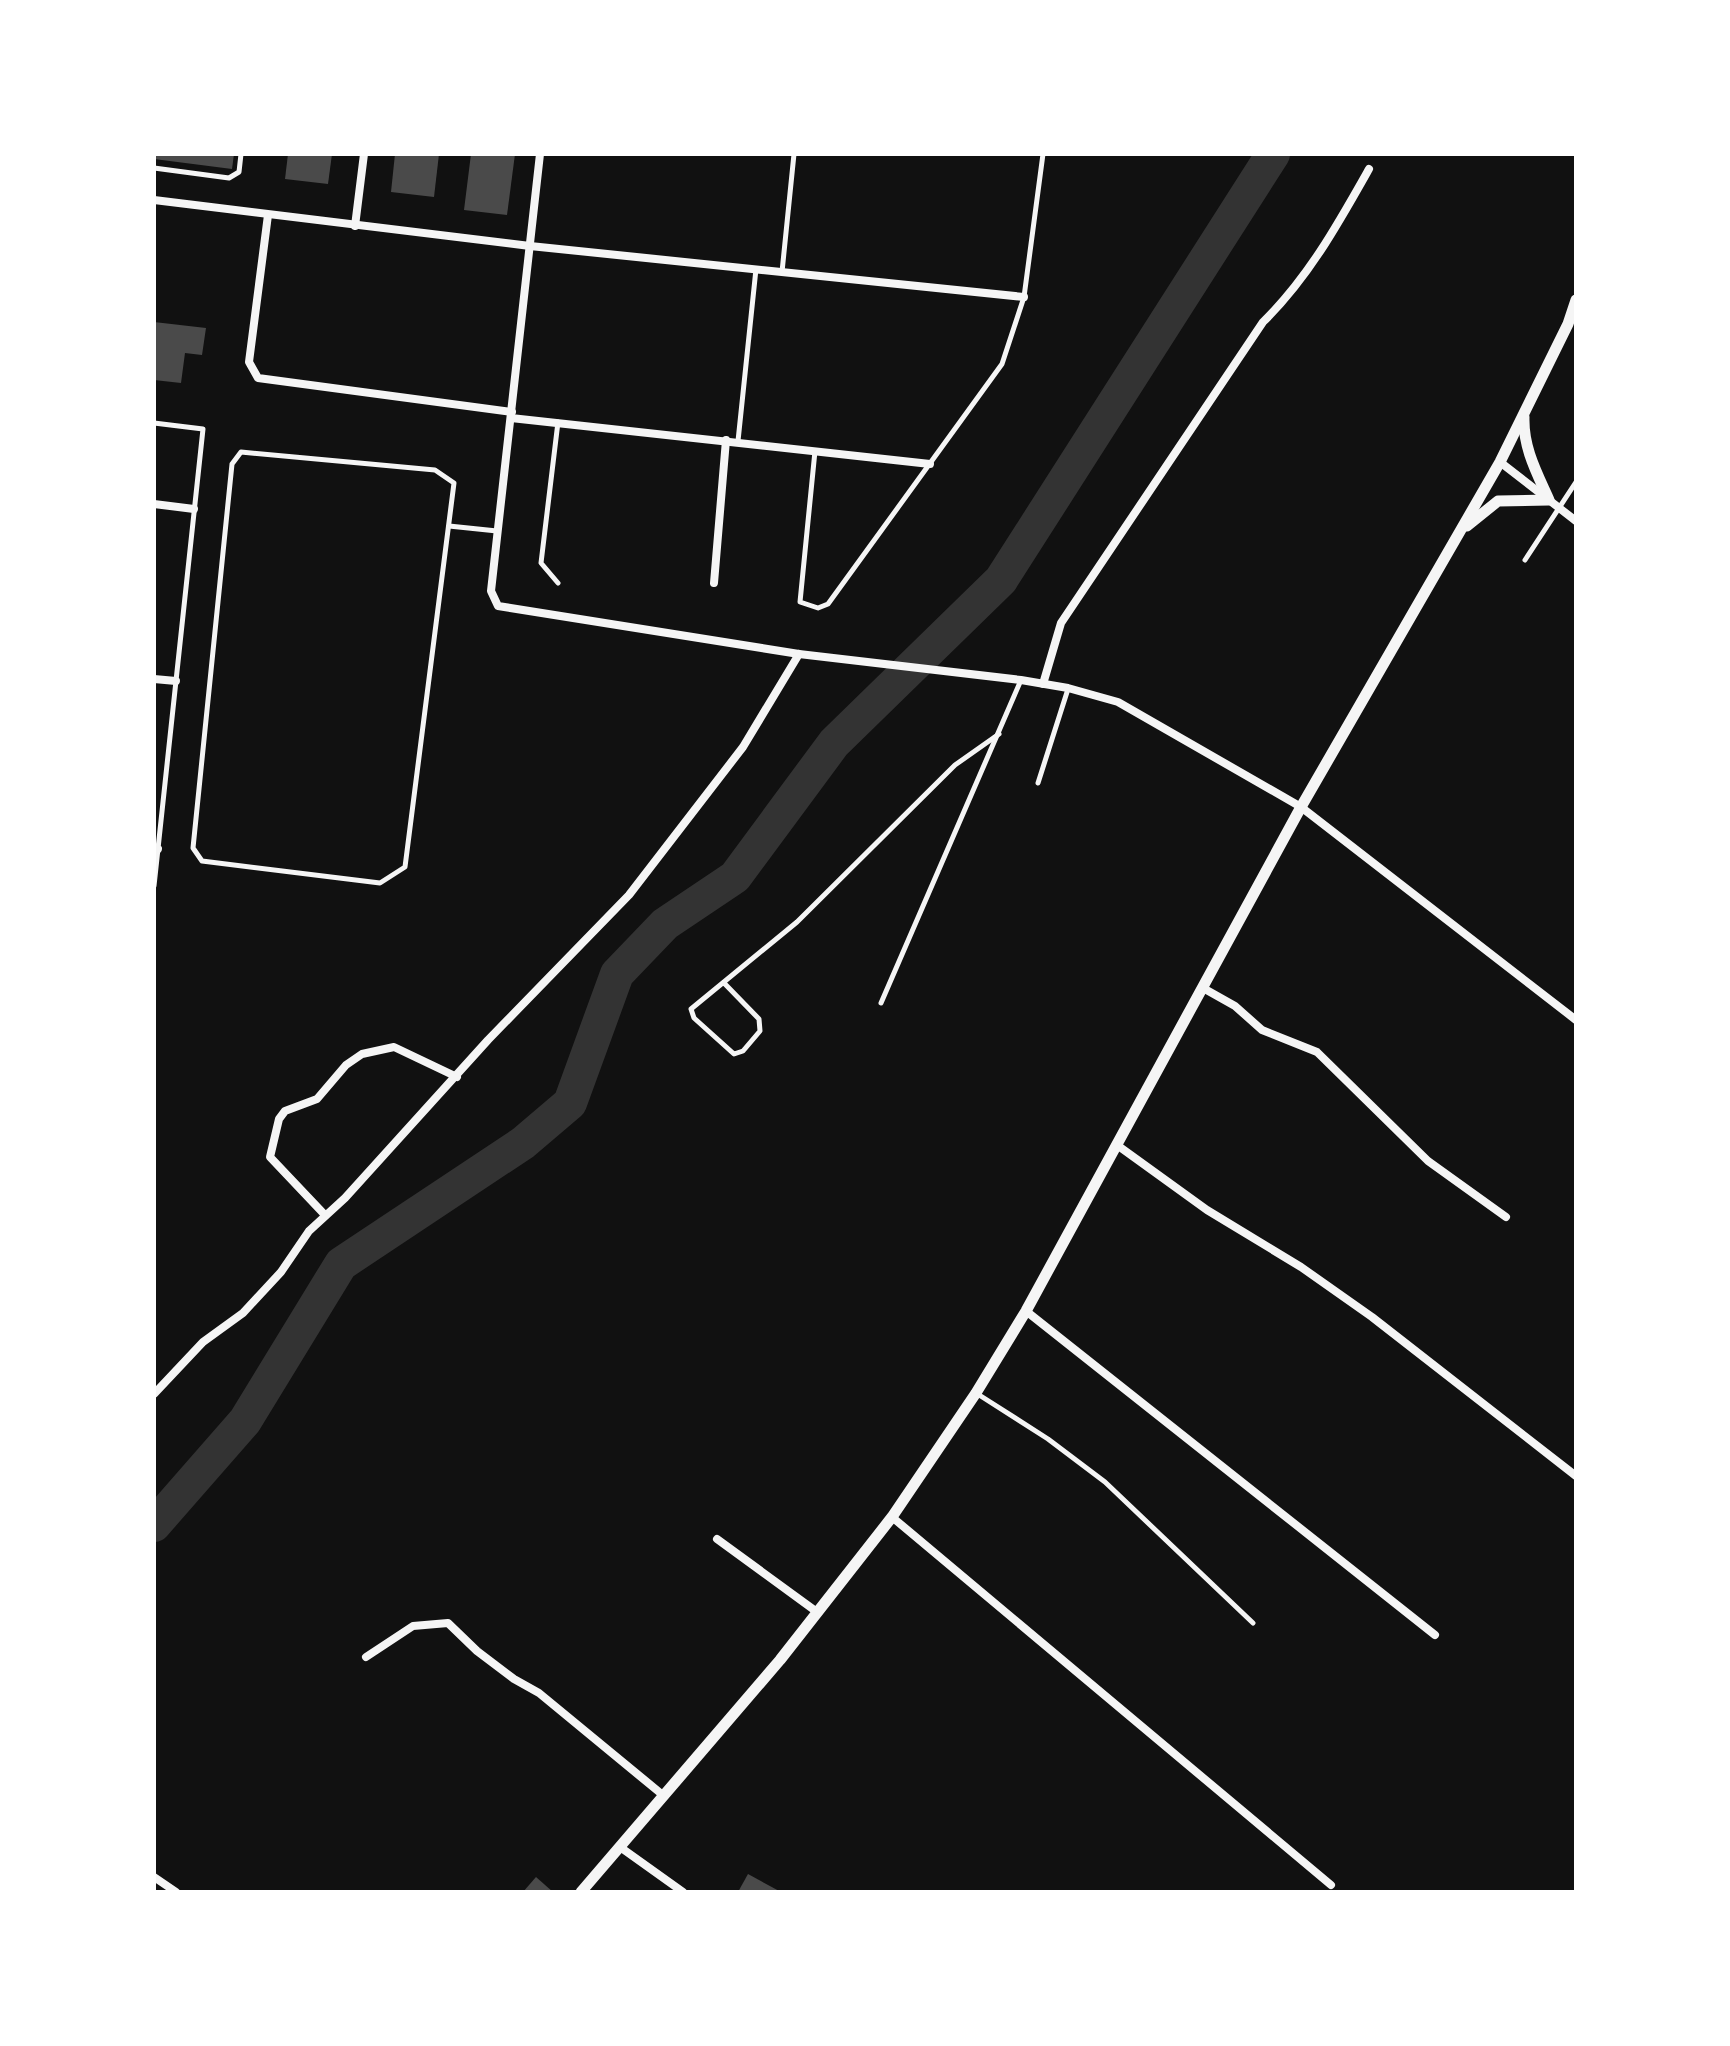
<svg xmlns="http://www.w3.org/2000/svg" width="1730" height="2046" viewBox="0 0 1730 2046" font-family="'Work Sans',sans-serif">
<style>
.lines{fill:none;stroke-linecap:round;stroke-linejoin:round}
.river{stroke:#333;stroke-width:34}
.building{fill:#4a4a4a}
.service{stroke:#f5f5f5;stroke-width:5}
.minor{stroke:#f5f5f5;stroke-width:8}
.tertiary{stroke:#f5f5f5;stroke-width:11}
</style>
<rect width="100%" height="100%" fill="#111"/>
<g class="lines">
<!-- river -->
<polyline class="river" points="154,1525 245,1421 341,1264 523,1143 570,1103 617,974 665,924 735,877 834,743 1001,580 1273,154"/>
</g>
<!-- building -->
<g class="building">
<polygon points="154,154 234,154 232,169 154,159"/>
<polygon points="288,154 332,154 328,184 285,179"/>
<polygon points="395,154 439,154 434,197 391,192"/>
<polygon points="471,154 515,154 507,215 464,210"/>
<polygon points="154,322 206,328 202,355 185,353 181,383 154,380"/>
<polygon points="748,1874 781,1892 738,1892"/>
<polygon points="536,1877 553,1892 523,1892"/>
</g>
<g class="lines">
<!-- service -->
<g class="service">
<polyline points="154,168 229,178 239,172 241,154"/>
<polyline points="782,272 794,154"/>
<polyline points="558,422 541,563 558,583"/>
<polyline points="154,423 203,429 154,886"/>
<polyline points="738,441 756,269"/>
<polyline points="815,451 800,602 818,608 828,604 1002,364 1024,297 1043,154"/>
<polygon points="241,452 435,470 454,483 405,867 380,883 202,861 193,848 232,464"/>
<polyline points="449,526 497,531"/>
<polyline points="1525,560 1576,482"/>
<polyline points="1038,783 1068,689"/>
<polyline points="724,983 759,1019 760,1031 743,1051 734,1054 694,1018 691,1009 797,922 955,765 999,734"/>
<polyline points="881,1003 1021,680"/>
<polyline points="976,1393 1048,1439 1105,1482 1253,1623"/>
</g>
<!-- minor -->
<g class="minor">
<polyline points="540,154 491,591 498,606 799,654 1021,680 1068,688 1118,702 1301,807 1576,1020"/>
<polyline points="154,200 530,246 1024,297"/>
<polyline points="268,215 249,362 258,378 512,412"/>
<polyline points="355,226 364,154"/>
<polyline points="511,418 930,464"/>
<polyline points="1500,462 1576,521"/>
<polyline points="154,504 194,509"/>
<polyline points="714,583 726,440"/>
<polyline points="154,679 176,681"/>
<path d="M 1043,684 L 1061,623 L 1263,322 C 1308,278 1338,224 1369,169"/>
<polyline points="154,848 158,849"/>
<polyline points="1203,988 1235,1006 1262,1030 1317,1052 1428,1161 1506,1217"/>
<polyline points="1117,1145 1207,1210 1301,1267 1372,1317 1576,1476"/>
<polyline points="324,1214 270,1157 279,1119 285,1111 317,1099 346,1065 362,1054 394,1047 457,1077"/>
<polyline points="1026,1311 1435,1635"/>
<polyline points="154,1394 203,1342 243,1313 281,1272 309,1231 345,1198 488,1040 629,895 743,747 799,654"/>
<polyline points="892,1517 1331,1885"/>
<polyline points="717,1539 817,1612"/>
<polyline points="366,1657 413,1626 448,1623 477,1651 514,1679 539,1693 664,1796"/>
<polyline points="620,1847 683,1892"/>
<polyline points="154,1877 176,1892"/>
</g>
<!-- tertiary -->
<g class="tertiary">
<path d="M 1467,526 L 1498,501 L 1549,500 C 1537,473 1523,448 1524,417"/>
<polyline points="581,1892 780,1660 892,1517 976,1393 1026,1311 1301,807 1500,462 1568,324 1576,300"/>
</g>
</g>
<!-- border -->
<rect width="1730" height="2046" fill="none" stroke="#ffffff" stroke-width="312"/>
</svg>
